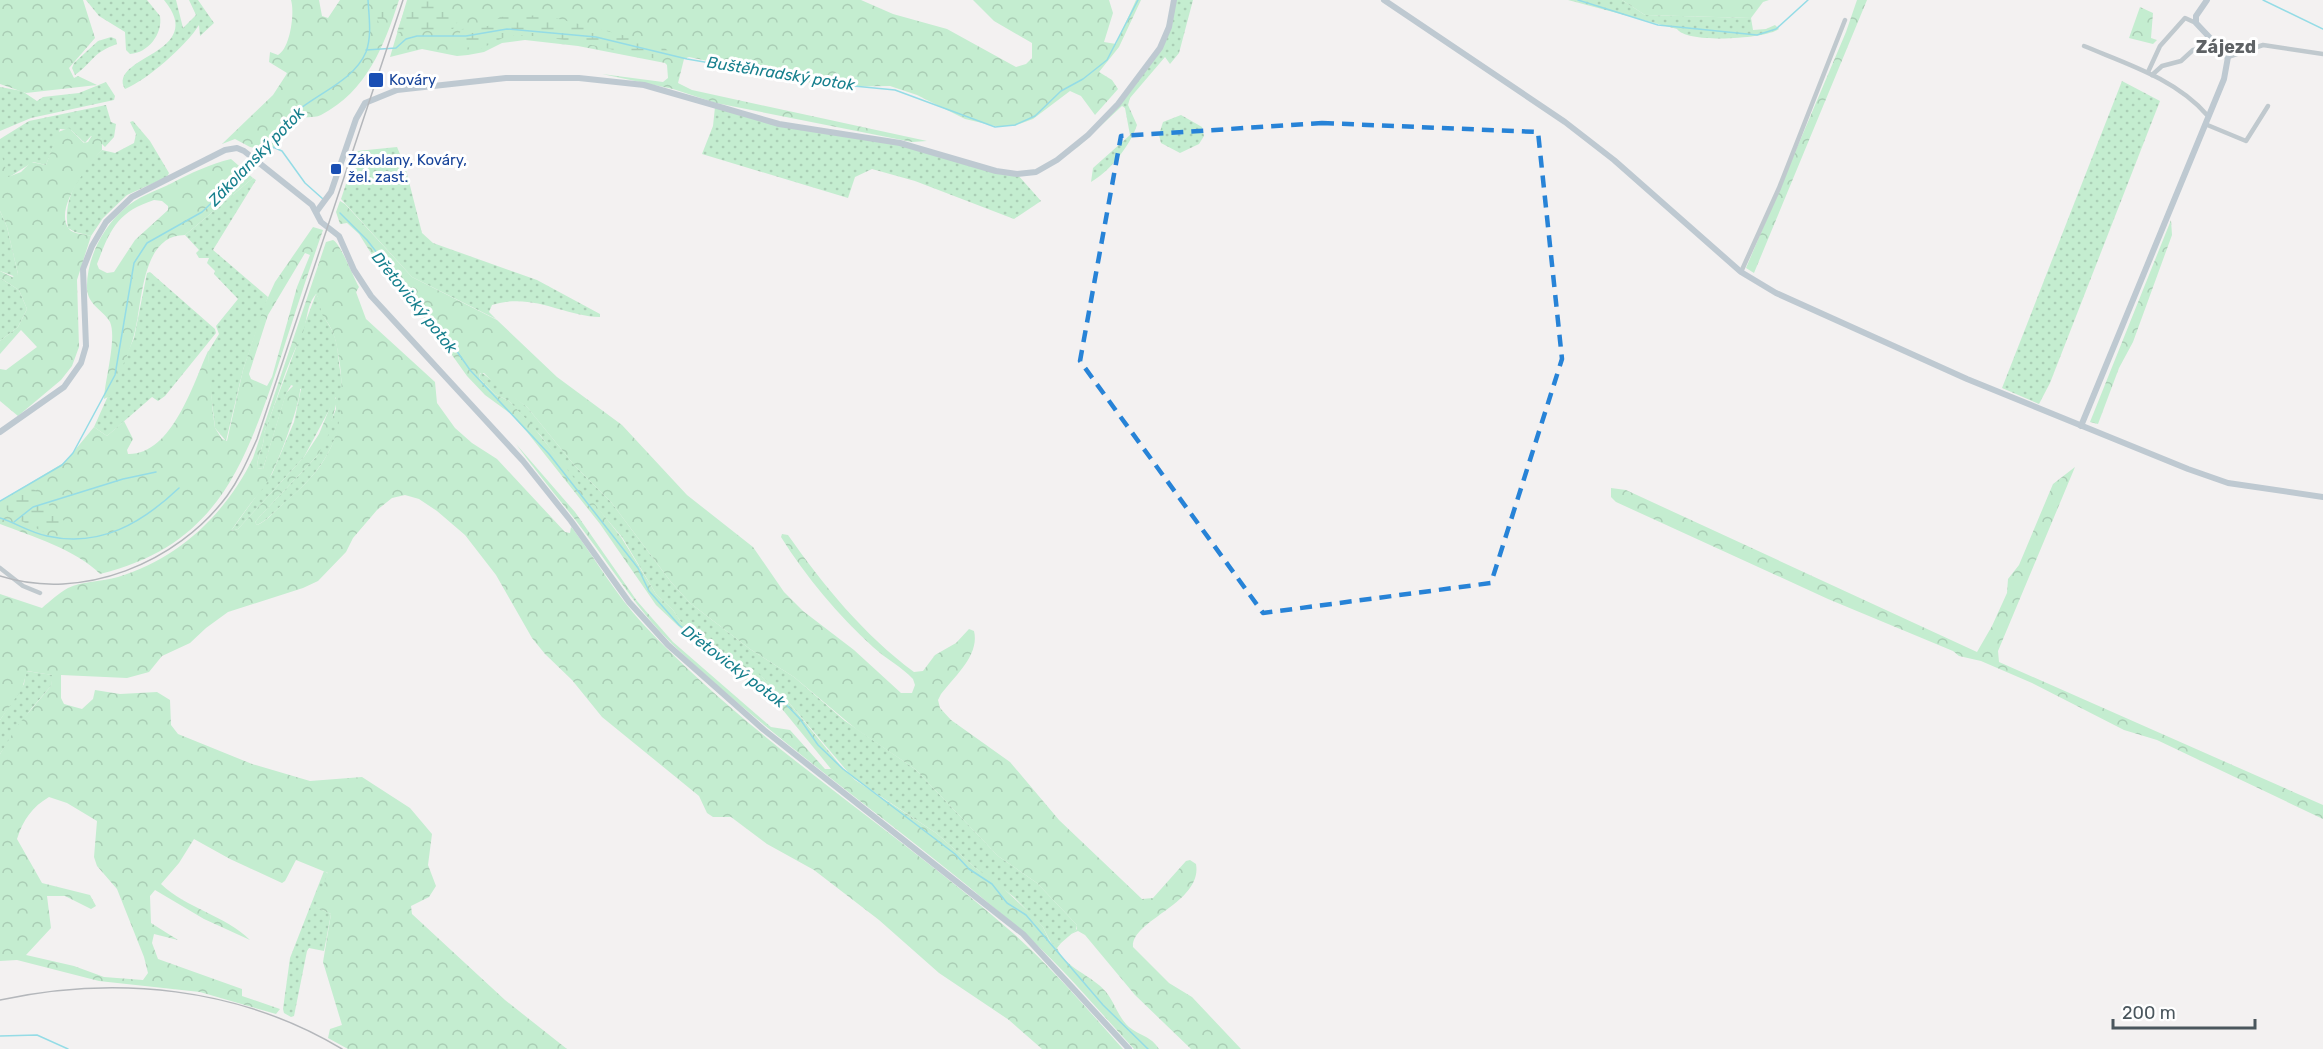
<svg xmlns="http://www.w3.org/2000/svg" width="2323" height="1049" viewBox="0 0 2323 1049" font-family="Rubik,sans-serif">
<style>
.grass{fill:url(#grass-dots)}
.forest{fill:url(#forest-crowns);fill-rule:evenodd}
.wetland{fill:url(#wetland-marsh)}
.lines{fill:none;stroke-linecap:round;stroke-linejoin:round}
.stream{stroke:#94dce6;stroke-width:1.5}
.street{stroke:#c0c9ce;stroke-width:4.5}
.secondary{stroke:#bec9d1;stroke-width:6}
.rail{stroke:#b4b7bb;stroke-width:1.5}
.marked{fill:none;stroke:#2783d7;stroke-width:4.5;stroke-dasharray:12 8;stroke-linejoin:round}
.transit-dot{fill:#1a4fb4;stroke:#fff;stroke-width:2}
.labels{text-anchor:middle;stroke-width:6;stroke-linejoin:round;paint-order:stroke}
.transit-label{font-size:15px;fill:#164399;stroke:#fff;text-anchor:start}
.water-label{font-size:16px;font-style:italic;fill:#167f8d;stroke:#fff}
.quarter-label{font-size:18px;font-weight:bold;fill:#5e6265;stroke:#fff}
</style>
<defs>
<pattern id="grass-dots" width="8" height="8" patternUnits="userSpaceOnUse" patternTransform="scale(1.5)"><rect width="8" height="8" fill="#c4edd0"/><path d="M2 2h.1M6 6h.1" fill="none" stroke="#aacdb5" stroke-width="1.8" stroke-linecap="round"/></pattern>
<pattern id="forest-crowns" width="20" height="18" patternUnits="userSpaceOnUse" patternTransform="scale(1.5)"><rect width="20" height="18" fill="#c4edd0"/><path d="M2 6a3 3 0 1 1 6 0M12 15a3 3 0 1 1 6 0" fill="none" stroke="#aacdb5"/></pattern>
<pattern id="wetland-marsh" width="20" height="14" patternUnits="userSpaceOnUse" patternTransform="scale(1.5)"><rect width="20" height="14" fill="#c4edd0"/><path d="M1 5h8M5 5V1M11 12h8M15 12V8" fill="none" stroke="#aacdb5"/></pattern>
</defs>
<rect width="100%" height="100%" fill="#f3f1f1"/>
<!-- grass -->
<g class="grass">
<path d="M 86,0 L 147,0 L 160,16 C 163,34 148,53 130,54 L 126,50 L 125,32 L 99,16 Z"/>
<path d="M 164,0 L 176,0 L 183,28 L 196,15 L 189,0 L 198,0 L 214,23 L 200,36 L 199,25 C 186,46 147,80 125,89 C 107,56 209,54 164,0 Z"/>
<path d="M 1174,0 L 1193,0 L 1179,53 L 1170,64 L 1165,57 L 1130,98 L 1128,105 L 1137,125 C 1130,146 1110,171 1091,182 L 1093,168 L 1130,135 L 1125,108 L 1122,106 L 1076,149 L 1118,104 L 1160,48 Z"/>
<path d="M 1568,0 L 1622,0 L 1645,15 L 1751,18 L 1753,30 L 1766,29 L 1775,25 L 1779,29 C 1765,39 1687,44 1677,29 Z"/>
<path d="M 111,37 L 116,39 L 117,44 C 92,53 94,61 75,75 L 72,68 L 74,63 L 98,41 Z"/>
<polygon points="2122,81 2160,101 2050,383 2039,404 2002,388"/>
<polygon points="106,82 115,96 114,100 31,118 0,131 0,87 22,91 37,101 43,97 79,93"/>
<polygon points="106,105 111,122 116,124 114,137 105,147 102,144 102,139 91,136 85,143 71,130 60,129 46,165 33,162 0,183 0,139 29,121"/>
<polygon points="715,107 779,124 900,143 1017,174 1041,201 1014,219 915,181 872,169 855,177 848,198 702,154 713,126"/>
<polygon points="1181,115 1202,127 1204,136 1199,144 1180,153 1161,143 1159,135 1163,122"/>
<path d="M 133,121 L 150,141 L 169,173 L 167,177 L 127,195 L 103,218 L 91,236 L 75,232 L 68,228 C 62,197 82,170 102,150 L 115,153 L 134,143 L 136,134 L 130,122 Z"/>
<path d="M 397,147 L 405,166 L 422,233 L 433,243 L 537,280 L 600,314 L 600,317 C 563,316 533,292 492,305 L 489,312 L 496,319 L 412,277 L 341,199 L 357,151 Z"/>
<polygon points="253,178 256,180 213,250 268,297 243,370 226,441 215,428 209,376 208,352 219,334 216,326 238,299 214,274 215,271 207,263 209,258 199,258 196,253 199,250 185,235"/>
<polygon points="0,211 7,227 18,274 16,277 0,271"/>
<polygon points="150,272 215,329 216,333 165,396 158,401 152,397 107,436 94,427 134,338 147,273"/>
<polygon points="0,278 19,290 27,309 18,327 0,341"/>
<path d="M 316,294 C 321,300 320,311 325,319 C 338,337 337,347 340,370 C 350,430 327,468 282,505 C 274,512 266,521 257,525 L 255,522 L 261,515 L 317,456 L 336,409 L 336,397 L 304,457 L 238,529 L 231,531 L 272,474 L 294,422 L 301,389 L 291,385 L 286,394 L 263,469 L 257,468 C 257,455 265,446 264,433 Z"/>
<polygon points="481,372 527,407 575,466 611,502 671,582 690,603 750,649 794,677 845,721 915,769 998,856 1037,883 1077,925 1076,930 1061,943 1052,945 1043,927 1014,897 979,871 936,833 853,778 785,698 762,677 724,655 681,622 673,610 656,594 622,537 575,482 541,436 509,401 495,394 479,378"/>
<polygon points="26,671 53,675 51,686 31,709 0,754 0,720 24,684"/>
<polygon points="324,871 329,874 316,907 331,914 324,951 309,948 307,951 294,1016 291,1017 284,1013 283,1009 290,958"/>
</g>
<!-- forest -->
<g class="forest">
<polygon points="0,0 83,0 95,38 69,68 74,78 78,76 97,85 26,93 0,84"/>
<path d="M 291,0 L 319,0 L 322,16 L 328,18 L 340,0 L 399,0 C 384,46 367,91 321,115 C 313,119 302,115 295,120 C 283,128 289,139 270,151 L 250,147 L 235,139 L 222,144 L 273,95 L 286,75 L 287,73 L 269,62 L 270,52 L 278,55 C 290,49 295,13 291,0 Z"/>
<polygon points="407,0 861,0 893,14 947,29 1016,67 1026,64 1032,58 1032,43 994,21 973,0 1109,0 1113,13 1104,42 1116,44 1136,0 1141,0 1119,47 1099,72 1112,80 1118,89 1095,115 1081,96 1070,91 1033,119 1014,126 995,126 965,119 917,95 890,86 831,87 689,57 684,59 678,83 692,90 927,141 912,142 716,103 673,89 602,74 663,82 668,78 667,65 665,63 578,46 525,40 502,43 484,52 468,55 457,56 422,49 390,57"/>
<polygon points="1622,0 1769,0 1763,2 1751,18 1645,15"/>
<polygon points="1857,0 1867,0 1754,273 1746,268 1846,32"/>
<polygon points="2140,7 2153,13 2151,38 2157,40 2153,44 2129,38"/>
<path d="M 69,128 L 84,143 L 88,142 L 93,134 L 102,139 L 102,150 C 89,164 53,209 69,229 C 73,234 85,234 91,236 L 77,280 L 79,347 L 72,366 L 61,380 L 18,416 L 0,401 L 0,369 L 6,370 L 37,347 L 21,330 L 0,354 L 0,341 L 18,327 L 27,309 L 19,290 L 0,278 L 0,271 L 12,277 L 18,274 L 7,227 L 0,211 L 0,149 L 8,177 L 21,172 L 31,162 L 46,165 L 58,132 Z"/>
<path d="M 231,159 L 253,178 L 185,235 C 139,235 143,308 133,339 C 127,358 117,377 110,396 L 104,399 C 105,380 117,338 110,322 C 103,310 88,305 87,289 C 86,260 102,228 124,209 C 137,197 156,191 172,183 C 191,173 210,164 231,159 ZM 154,200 L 162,201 L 168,206 L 168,210 L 135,240 L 114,272 L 107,273 L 99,269 L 97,264 C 110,230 117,212 154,200 Z"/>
<path d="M 340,201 L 345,204 L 412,277 L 497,320 L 557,377 L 622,425 L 687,495 L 753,547 L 784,592 L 803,611 L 854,650 L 901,693 L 912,693 L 915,685 L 913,679 C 902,667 886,659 873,647 C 838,615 806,577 781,537 L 782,534 L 788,535 C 823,585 864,635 914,672 L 923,671 L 935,655 L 956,643 L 969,629 L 974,631 C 980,655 954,677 941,694 L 938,700 L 940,708 L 951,720 L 1010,762 L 1059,820 L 1142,899 L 1153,898 L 1186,861 L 1190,860 L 1196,864 C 1203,903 1131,920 1133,947 L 1169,983 L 1192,997 L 1241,1049 L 1191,1049 L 1135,995 L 1085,935 L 1078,931 L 1071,934 L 1077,929 L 1077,925 L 1037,883 L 998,856 L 915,769 L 856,729 L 794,677 L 750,649 L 690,603 L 671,582 L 611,502 L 575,466 L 527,407 L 497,386 L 484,373 L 480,373 L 479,378 L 495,394 L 509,401 L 531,424 L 621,537 L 656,594 L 673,610 L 681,622 L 724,655 L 743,662 L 760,675 L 785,698 L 840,765 L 855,780 L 936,833 L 979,871 L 991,877 L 1032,915 L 1043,927 L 1051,944 L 1061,943 L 1057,948 C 1066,969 1092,975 1106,992 C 1115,1003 1118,1017 1129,1027 C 1140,1036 1151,1036 1159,1049 L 1134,1049 C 1096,1008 1060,964 1018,928 C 905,830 780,747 672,644 C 638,611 614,571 586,534 C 563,503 538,475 516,444 L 575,512 L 637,601 L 673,642 L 771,727 L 790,730 L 825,769 L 831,769 L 778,704 L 691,638 L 656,605 L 600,524 L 527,432 L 511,414 L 485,395 L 467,376 L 432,327 L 379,266 L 359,234 L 347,223 L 340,224 L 336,212 Z"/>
<polygon points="2171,220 2172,235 2133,342 2119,368 2098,424 2090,422"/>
<path d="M 313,227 L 323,230 C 307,276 292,322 277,369 C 243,470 214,546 100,574 C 77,550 31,536 0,524 L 0,501 L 65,462 L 94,427 L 107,436 L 124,421 L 133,439 L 127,450 L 128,454 C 172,455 193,384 208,351 L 213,414 L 215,428 L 222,439 L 227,441 L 243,370 L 264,306 L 275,282 ZM 305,253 L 310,255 L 297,287 L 272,377 L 267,386 L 251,379 L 249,374 L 268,315 Z"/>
<path d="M 333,240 C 341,244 353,277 359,287 L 356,292 L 366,319 L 435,382 L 437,403 L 455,428 L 472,443 L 497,459 L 565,532 L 570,533 L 571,527 L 573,529 C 596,560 616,595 643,624 C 753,742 893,828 1014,934 C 1053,969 1088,1010 1123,1049 L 1042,1049 L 1009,1020 L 939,973 L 879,920 L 814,870 L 767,844 L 731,817 L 713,817 L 707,813 L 699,796 L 602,717 L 572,680 L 545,654 L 532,638 L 496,575 L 465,535 L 437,511 L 419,499 L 405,495 L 392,498 L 377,510 L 353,538 L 346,552 L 318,581 L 303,588 L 228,612 L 206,628 L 190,643 L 162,656 L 149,672 L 127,678 L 61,675 L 61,698 L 64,704 L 82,709 L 93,699 L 95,690 L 120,694 L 157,692 L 170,700 L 171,725 L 178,734 L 252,764 L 310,781 L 362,777 L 410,808 L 432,834 L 428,865 L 436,886 L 429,897 L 411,906 L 412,914 L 505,1000 L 567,1049 L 348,1049 L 328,1038 L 330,1029 L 342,1025 L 323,962 L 331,914 L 315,907 L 328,873 L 296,860 L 285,881 L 282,883 L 230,859 L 194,839 L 179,863 L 161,884 C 187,909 225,915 250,940 L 204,919 L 155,890 L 150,896 L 151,923 L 178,940 L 154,934 L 152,943 L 158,959 L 242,989 L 242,996 L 280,1009 L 276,1014 L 200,992 L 99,981 L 17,960 L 0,961 L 0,754 L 18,725 L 51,686 L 52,675 L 27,671 L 22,689 L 0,720 L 0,594 L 42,608 C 50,601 59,593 68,588 C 82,581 102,582 118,577 C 178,559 225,515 253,458 L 326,242 ZM 316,294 C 321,301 319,312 325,319 C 336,333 337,347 340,365 C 347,427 333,463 285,502 C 276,510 267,521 257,525 L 255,522 L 261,515 L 317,456 L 327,439 L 338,397 L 333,400 L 319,434 L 304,457 L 238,529 L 231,531 C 241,516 253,500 265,486 C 273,477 303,399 300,386 L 295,384 L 286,393 L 263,469 L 257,468 C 257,455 265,446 264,433 C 277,401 285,367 301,337 C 308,324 305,307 316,294 ZM 49,797 L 67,803 L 97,821 L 94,857 L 97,866 L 117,889 L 144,957 L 148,973 L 143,980 L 104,977 L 74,966 L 26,955 L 51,928 L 47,896 L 65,896 L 91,909 L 96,906 L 90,895 L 42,883 L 17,839 C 23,820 32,807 49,797 Z"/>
<polygon points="2075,467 1998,651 1999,662 2323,805 2323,819 2157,740 2124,730 2032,683 1981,661 1959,656 1953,651 1828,599 1616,502 1611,497 1611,488 1626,490 1977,652 1992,626 2007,593 2008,579 2019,565 2053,484"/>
</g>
<!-- wetland -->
<g class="wetland">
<polygon points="376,0 393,0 382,20 378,22"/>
<polygon points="408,0 445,0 458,21 453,29 397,32"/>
<path d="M 543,15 L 662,45 L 668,51 L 658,59 C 625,53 535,29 506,37 C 496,40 486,47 476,51 L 455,41 L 462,29 L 488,26 L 500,17 Z"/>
<polygon points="31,486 66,523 44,532 13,517 1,503"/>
</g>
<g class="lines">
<!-- stream -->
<g class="stream">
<polyline points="1578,0 1658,25 1757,35 1776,29 1808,0"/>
<polyline points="2263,0 2323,29"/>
<polyline points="366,50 396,48 406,39 417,36 466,36 507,29 596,37 687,59 833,84 895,90 995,127 1015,125 1035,116 1061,91 1083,79 1107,60 1138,0"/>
<path d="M 285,123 C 307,96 352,85 366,52 C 372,36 369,17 368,0"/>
<polyline points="268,145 282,151 305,183 323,199"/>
<polyline points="257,159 280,130"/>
<polyline points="340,213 367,240 399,281 440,327 470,370 549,454 638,568 649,591 679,625 781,699 800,719 818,745 843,769 955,854 969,869 992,884 1007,903 1026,915 1103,1005 1148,1049"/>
<polyline points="0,501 62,465 73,453 115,375 134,263 147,243 202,212 254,162"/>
<path d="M 0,518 C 16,523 31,533 47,536 C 100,548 142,523 179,488"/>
<polyline points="14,522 33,507 123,479 156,472"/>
<polyline points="0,1036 37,1035 68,1049"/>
</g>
<!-- street -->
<g class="street">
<path d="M 2084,46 C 2127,64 2176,79 2207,115"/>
<polyline points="2148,72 2160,46 2185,18 2196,23"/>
<polyline points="2152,75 2162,66 2181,61 2193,50 2202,48 2228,57 2263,45 2323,54"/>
<polyline points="2205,124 2246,141 2268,106"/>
<polyline points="1741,272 1779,188 1845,20"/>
<polyline points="0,568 23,586 40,593"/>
</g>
<!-- secondary -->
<g class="secondary">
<polyline points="1384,0 1565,122 1614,160 1741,272 1776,293 1967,379 2188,469 2228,483 2323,497"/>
<polyline points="317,211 331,192 356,119 365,103 397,90 506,78 579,78 644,85 779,124 900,143 996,171 1017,174 1036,172 1057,160 1088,135 1118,104 1160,48 1169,27 1174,0"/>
<polyline points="2081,426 2224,79 2228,57 2196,23 2196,16 2207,0"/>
<polyline points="0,432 64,387 81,363 86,346 83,269 92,246 106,222 132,197 225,150 237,148 244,151 312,205 321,222 339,236 354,270 371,296 523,461 571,521 629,602 668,645 764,730 1023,934 1129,1049"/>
</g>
<!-- rail -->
<g class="rail">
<path d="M 0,576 C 82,602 177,563 227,496 C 240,478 248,459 257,439 L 403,0"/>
<path d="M 0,1000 C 116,975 239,987 342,1049"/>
</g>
</g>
<!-- marked area -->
<path class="marked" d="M 1322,123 L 1538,132 L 1562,359 L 1491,583 L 1263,613 L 1080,361 L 1121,136 Z"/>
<!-- markers -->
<g class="transit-dot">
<rect x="368" y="72" width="16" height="16" rx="3"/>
<rect x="330" y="163" width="12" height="12" rx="3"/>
</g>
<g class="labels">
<!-- transit labels -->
<g class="transit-label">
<text x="389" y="85">Kováry</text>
<text x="348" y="165">Zákolany, Kováry,<tspan x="348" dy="17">žel. zast.</tspan></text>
</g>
<!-- water labels -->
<g class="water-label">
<text transform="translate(781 73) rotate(9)" y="6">Buštěhradský potok</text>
<text transform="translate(256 156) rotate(-46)" y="6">Zákolanský potok</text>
<text transform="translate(415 302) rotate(51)" y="6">Dřetovický potok</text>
<text transform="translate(734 666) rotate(37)" y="6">Dřetovický potok</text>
</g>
<!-- quarter labels -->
<g class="quarter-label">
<text x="2226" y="53">Zájezd</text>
</g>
</g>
<!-- scale -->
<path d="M2113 1019v9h142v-9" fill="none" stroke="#4a565d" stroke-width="3"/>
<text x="2122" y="1019" font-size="18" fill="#4a565d" stroke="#ffffff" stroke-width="4.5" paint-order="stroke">200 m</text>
</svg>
